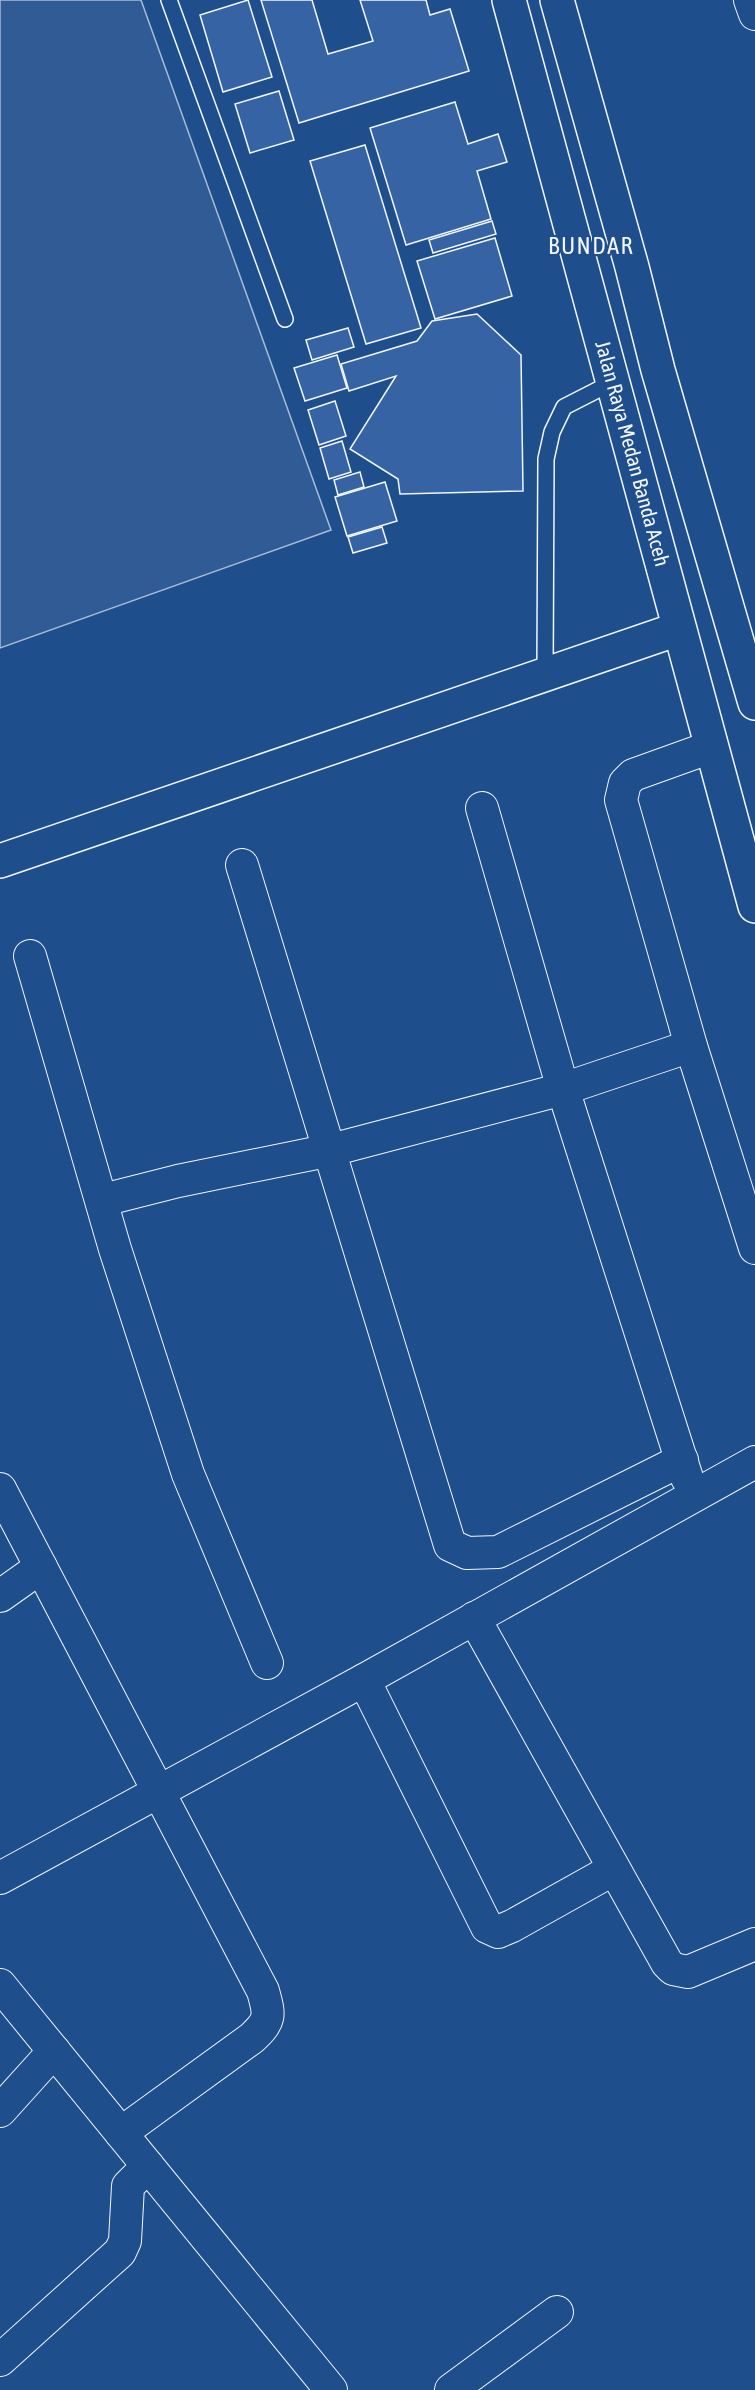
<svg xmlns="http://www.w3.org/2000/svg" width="755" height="2390" viewBox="0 0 755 2390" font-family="'Asap Condensed',sans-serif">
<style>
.built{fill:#305b95;stroke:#a8bbd7;stroke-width:1.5}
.building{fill:#3563a3;stroke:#f2f6ff;stroke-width:1.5}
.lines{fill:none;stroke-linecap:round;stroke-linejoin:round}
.service-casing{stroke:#f2f6ff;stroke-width:18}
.minor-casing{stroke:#f2f6ff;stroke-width:34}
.secondary-casing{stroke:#f2f6ff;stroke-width:36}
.trunk-casing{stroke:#f2f6ff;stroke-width:36}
.service{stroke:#1f4e8c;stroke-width:15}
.minor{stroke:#1f4e8c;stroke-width:32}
.secondary{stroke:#1f4e8c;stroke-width:33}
.trunk{stroke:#1f4e8c;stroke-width:33}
.labels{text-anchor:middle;stroke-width:4.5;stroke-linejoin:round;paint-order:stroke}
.street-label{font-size:21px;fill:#f2f6ff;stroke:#1f4e8c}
.quarter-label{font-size:24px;letter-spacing:1.5px;fill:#f2f6ff;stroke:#1f4e8c}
</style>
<rect width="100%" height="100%" fill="#1f4e8c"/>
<!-- built -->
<polygon class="built" points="0,0 141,0 331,530 0,648"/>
<!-- building -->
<g class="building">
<polygon points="248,0 272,77 223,92 200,15"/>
<polygon points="261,0 312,0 328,54 373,41 360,0 426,0 430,15 450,9 469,71 299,123"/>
<polygon points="279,91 294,140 250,153 235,104"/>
<polygon points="455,102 468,144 498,134 507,162 477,171 491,219 406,245 370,128"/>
<polygon points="365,145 421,328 366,344 310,161"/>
<polygon points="492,221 496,234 433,253 429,240"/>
<polygon points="495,238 512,296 435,319 417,261"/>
<polygon points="477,314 521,355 523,491 400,494 398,479 350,449 396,376 349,391 341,364 417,341 432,321"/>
<polygon points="348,328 354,347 312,360 306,340"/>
<polygon points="337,355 347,388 305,401 294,368"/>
<polygon points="335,401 346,436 319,445 308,410"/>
<polygon points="342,441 351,472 329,479 320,448"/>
<polygon points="360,472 364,487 338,495 334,480"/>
<polygon points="385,482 397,521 347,536 335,497"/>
<polygon points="382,527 387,543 353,553 348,537"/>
</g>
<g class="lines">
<defs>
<g id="service">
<polyline points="169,0 285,319"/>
<polyline points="545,675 546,459 552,432 564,407 611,383"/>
</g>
<g id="minor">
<polyline points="750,0 755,14"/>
<polyline points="711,747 633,775 625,783 621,800 691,1046 755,1248"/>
<polyline points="482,808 563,1089 687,1478"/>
<polyline points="242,865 450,1545 467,1553 498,1552 682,1460"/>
<polyline points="30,956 115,1249 188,1474 267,1663"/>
<polyline points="103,1200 178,1181 331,1150 563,1089 691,1046"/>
<path d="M 0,1489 L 263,1991 C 270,2016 271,2020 252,2038 L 121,2133"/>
<polyline points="0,1596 41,1567"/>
<polyline points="474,1618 667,1963 673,1969 688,1972 755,1944"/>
<polyline points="364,1680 487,1927 498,1932 512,1926 614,1869"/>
<polyline points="0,1878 364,1680 755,1462"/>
<polyline points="0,1985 331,2390"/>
<polyline points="0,2111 54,2051"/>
<polyline points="0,2360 120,2252 125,2241 128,2186 148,2166"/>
<polyline points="451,2390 557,2312"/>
</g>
<polyline id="secondary" points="0,861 678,629"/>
<g id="trunk">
<path id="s1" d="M 509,0 L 755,906"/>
<polyline points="557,0 632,267 658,370 755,703"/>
</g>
</defs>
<!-- service casing -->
<use href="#service" class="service-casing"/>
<!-- minor casing -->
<use href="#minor" class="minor-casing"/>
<!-- secondary casing -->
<use href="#secondary" class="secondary-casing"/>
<!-- trunk casing -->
<use href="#trunk" class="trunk-casing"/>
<!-- service -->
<use href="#service" class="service"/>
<!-- minor -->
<use href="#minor" class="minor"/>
<!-- secondary -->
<use href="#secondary" class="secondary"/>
<!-- trunk -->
<use href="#trunk" class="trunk"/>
</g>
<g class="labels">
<!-- street labels -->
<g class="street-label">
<text dy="7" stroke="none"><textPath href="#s1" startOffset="470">Jalan Raya Medan Banda Aceh</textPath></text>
</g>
<!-- quarter labels -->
<g class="quarter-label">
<text x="591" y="254">BUNDAR</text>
</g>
</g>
</svg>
